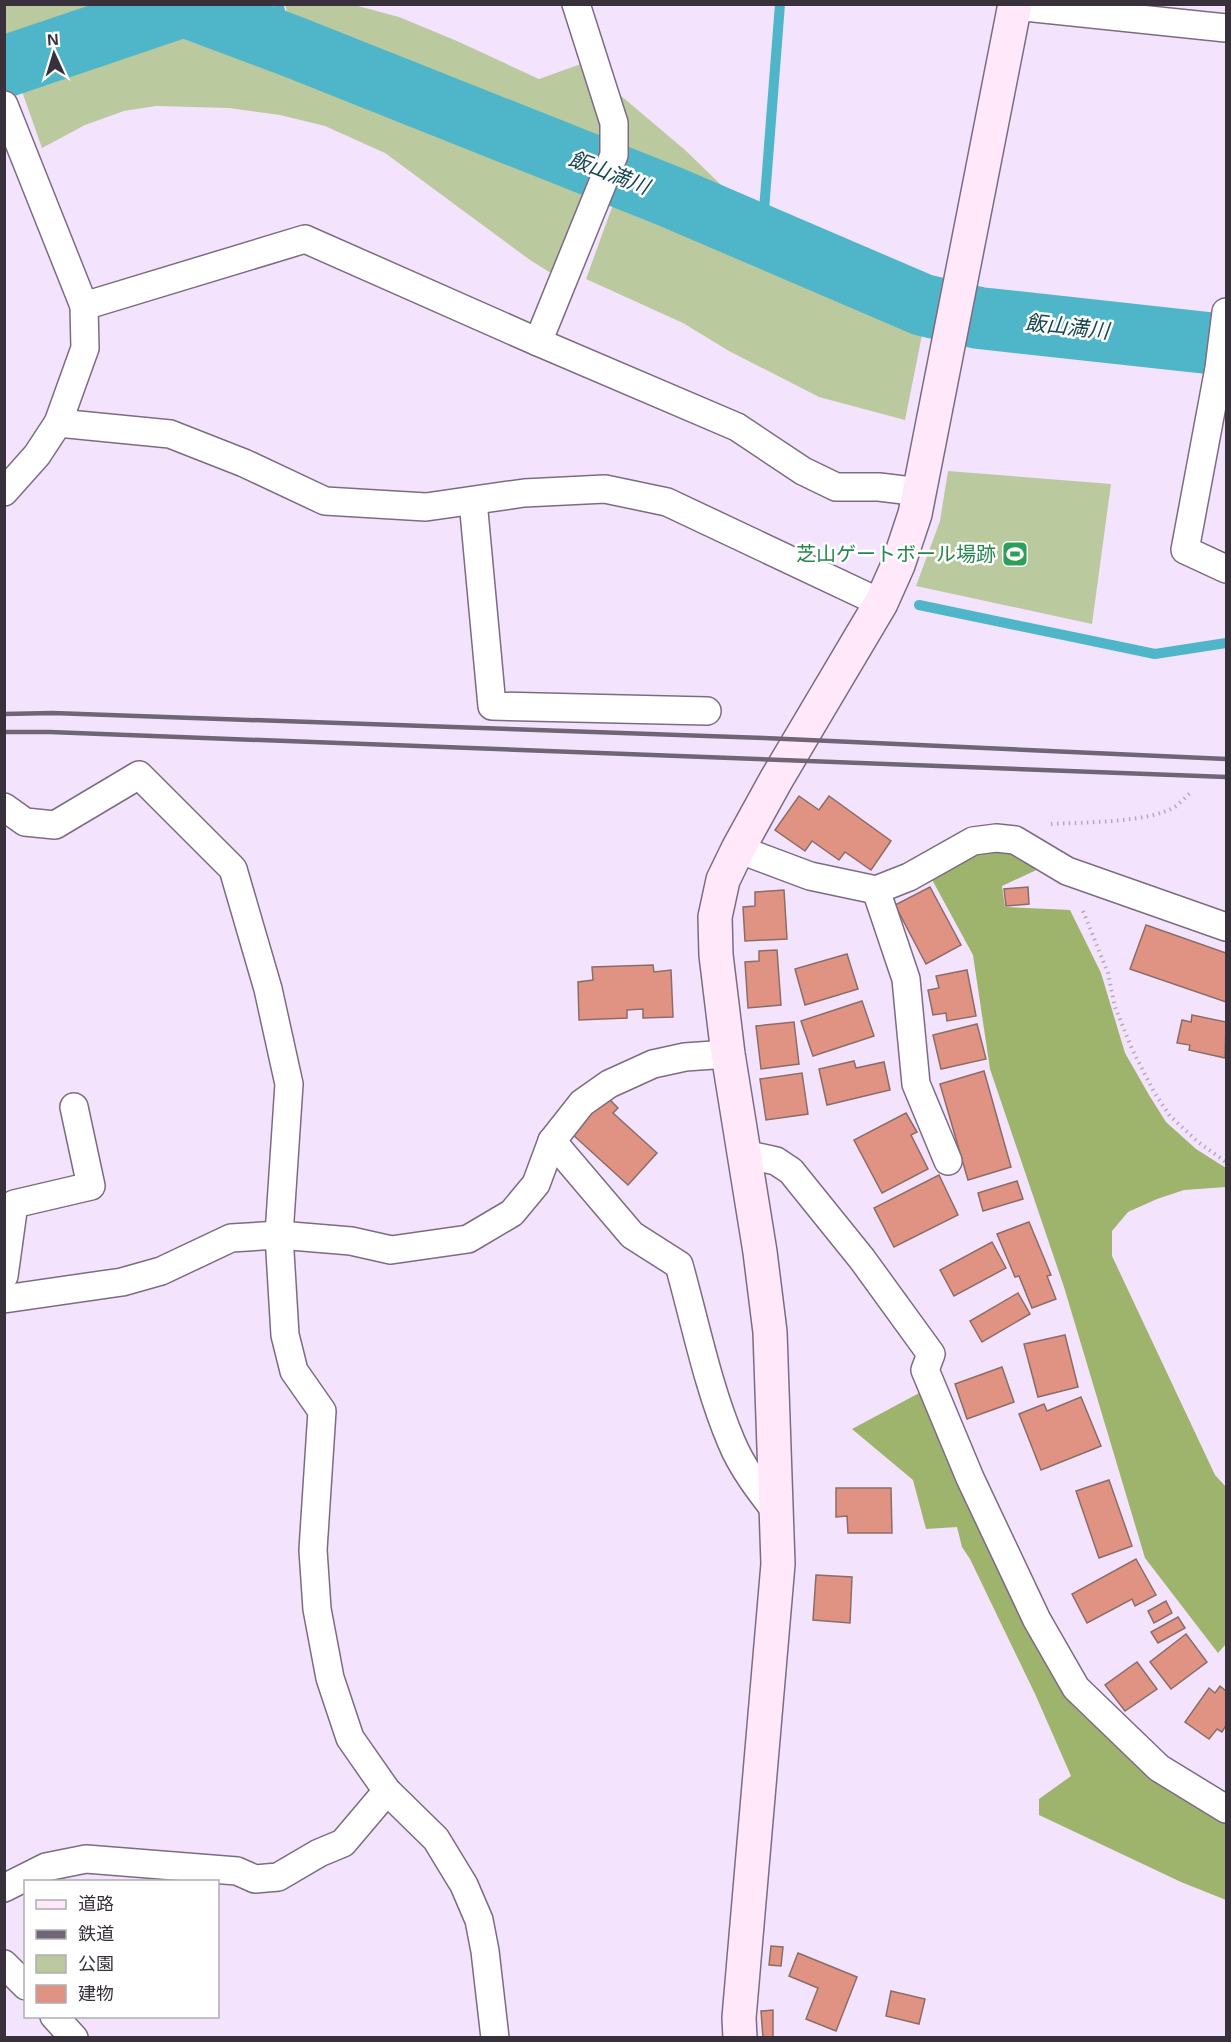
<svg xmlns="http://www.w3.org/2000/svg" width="1231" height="2042" viewBox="0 0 1231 2042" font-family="Helvetica,'Noto Sans JP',sans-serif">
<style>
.green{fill:#bbc99f}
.forest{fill:#9eb36c}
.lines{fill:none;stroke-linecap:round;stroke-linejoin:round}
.stream{stroke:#4fb6c9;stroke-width:10}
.river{stroke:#4fb6c9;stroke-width:62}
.building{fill:#e19383;stroke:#8a6d67;stroke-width:1.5}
.street-casing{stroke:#7c6c82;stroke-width:30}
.secondary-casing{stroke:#7c6c82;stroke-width:36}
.path{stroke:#b7a9bd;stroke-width:4;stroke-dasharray:1.5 4.5;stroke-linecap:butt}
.street{stroke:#fff;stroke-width:27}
.secondary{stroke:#ffe8fa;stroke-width:33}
.rail{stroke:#6f6574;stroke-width:4.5}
.labels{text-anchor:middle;stroke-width:5;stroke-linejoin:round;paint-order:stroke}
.leisure-label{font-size:20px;fill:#27864d;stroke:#fff;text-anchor:end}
.water-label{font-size:21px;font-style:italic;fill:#18474f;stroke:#fff}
</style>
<rect width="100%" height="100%" fill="#f4e3fc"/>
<!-- green -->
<g class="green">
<polygon points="5,4 132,4 132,5 5,44"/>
<polygon points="285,5 354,5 399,17 457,41 539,79 581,64 604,119 605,150 291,26"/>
<polygon points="183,26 588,185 554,275 530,260 385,153 325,126 280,115 229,108 156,106 124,111 85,125 42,148 19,83"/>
<polygon points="620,95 685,150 744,207 629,159"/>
<polygon points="615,199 923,330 905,420 819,397 729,351 683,323 586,279"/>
<polygon points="948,471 1111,484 1092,624 916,586 940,521"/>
</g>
<!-- forest -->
<g class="forest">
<path d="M 1008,847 L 1045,866 L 1002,886 L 1005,907 L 1070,910 L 1101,973 L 1125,1053 L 1149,1095 L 1166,1122 L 1196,1149 L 1226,1168 L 1226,1187 L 1184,1190 L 1157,1199 L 1128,1212 L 1112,1231 L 1112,1256 L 1215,1475 L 1226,1487 L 1226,1644 L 1218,1653 L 1145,1558 L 1064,1287 L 990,1069 L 973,955 L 930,876 C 957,861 978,853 1008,847 Z"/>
<polygon points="921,1392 1030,1625 1222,1821 1226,1823 1226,1900 1181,1882 1039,1815 1039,1799 1071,1776 1036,1696 970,1559 962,1547 957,1527 926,1529 913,1480 852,1429"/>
</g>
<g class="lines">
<!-- stream -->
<g class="stream">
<polyline points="278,4 291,46"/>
<polyline points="762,236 780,4"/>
<polyline points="919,605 1155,654 1226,643"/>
</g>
<!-- river -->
<polyline class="river" points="4,67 184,6 291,46 671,197 923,305 979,318 1226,345"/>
</g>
<!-- building -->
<g class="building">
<polygon points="799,796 819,810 829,796 891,841 871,870 845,852 839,860 812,841 805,851 775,830"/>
<polygon points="930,887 961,945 926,964 895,905"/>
<polygon points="1028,887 1029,904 1006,906 1004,889"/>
<polygon points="784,890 787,939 745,941 743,907 755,906 755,892"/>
<polygon points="1146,925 1226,953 1226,1002 1130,969"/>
<polygon points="777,950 781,1005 748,1008 745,962 759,961 759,951"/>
<polygon points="847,954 858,989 805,1005 795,969"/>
<polygon points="653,965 654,972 671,970 673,1017 643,1018 643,1009 627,1010 627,1018 579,1020 578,982 593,980 592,967"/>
<polygon points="967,970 976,1016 947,1021 946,1013 933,1015 928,990 939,988 936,976"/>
<polygon points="862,1001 874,1036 813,1056 801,1021"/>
<polygon points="1192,1015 1226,1022 1225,1058 1189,1050 1190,1045 1177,1043 1182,1020 1191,1022"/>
<polygon points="794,1022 799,1064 761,1069 756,1026"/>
<polygon points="977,1024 986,1059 941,1069 933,1035"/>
<polygon points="854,1061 856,1068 884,1062 890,1090 827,1105 819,1069"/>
<polygon points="984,1071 1011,1167 968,1180 940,1084"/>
<polygon points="802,1073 808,1114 766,1120 760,1079"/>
<polygon points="605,1095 618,1108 613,1113 657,1153 628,1185 571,1133"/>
<polygon points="906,1113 917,1132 911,1135 928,1169 882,1193 854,1140"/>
<polygon points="939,1175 958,1215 894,1247 874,1208"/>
<polygon points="1017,1181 1023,1199 983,1211 978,1193"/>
<polygon points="1029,1222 1051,1275 1047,1276 1056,1299 1032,1308 1019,1276 1015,1277 997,1234"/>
<polygon points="992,1242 1006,1268 954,1296 940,1270"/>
<polygon points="1018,1293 1030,1314 982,1342 970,1321"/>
<polygon points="1065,1335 1078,1387 1038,1397 1024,1344"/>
<polygon points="1002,1367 1014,1402 967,1419 955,1384"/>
<polygon points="1081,1397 1101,1446 1041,1470 1019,1414 1044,1404 1047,1411"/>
<polygon points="1109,1480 1132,1546 1099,1558 1076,1491"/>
<polygon points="836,1488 891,1488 892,1533 848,1533 847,1516 836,1517"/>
<polygon points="1136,1559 1156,1595 1135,1606 1132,1599 1087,1623 1072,1594"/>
<polygon points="816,1575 852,1577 850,1623 813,1620"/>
<polygon points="1166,1601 1172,1613 1154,1623 1148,1611"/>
<polygon points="1178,1617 1185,1628 1158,1643 1151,1632"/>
<polygon points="1186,1634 1207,1662 1171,1689 1150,1662"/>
<polygon points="1137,1662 1157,1689 1125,1711 1105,1685"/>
<polygon points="1220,1686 1226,1691 1226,1725 1222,1732 1217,1729 1209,1739 1185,1722 1209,1688 1215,1693"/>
<polygon points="771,1946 783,1947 781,1966 769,1965"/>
<polygon points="798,1953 857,1977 836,2031 806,2019 818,1988 789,1976"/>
<polygon points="891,1991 925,1999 919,2024 886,2016"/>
<polygon points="773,2010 773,2038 763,2038 761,2011"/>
</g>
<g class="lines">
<defs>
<g id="street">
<polyline points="1015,6 1226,28"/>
<polyline points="4,105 84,306 85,348 58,423 37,455 4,492"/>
<polyline points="84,306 305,239 538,342 737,427 803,471 836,487 879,487 920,492"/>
<polyline points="1226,312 1219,368 1185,550 1226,569"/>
<polyline points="538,342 614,155 614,123 576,4"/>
<polyline points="58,423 170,434 244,463 325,501 426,507 524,493 605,489 667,502 881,603"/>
<polyline points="473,501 492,706 707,711"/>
<polyline points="4,807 25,822 55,825 139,775 233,869 268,989 289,1084 279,1235 285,1335 294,1371 322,1411 313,1550 317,1609 330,1678 350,1738 387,1791 436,1839 464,1885 479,1920 485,1951 495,2038"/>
<polyline points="738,849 810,876 876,890 909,877 973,841 996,838 1015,840 1067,871 1226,927"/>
<polyline points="876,890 906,979 916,1084 948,1161"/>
<path d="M 552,1141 L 632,1235 L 679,1265 C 695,1322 708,1387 731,1441 C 742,1468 760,1491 778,1514"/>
<polyline points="744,1154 776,1161 791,1171 862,1259 931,1354 925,1370 970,1478 1037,1620 1076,1688 1159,1768 1226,1809"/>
<polyline points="4,1276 14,1204 91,1186 74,1107"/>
<polyline points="4,1299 122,1282 161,1271 231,1238 279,1235 351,1241 391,1250 468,1239 512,1213 536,1184 552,1141 582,1103 609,1084 653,1064 685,1057 728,1054"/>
<polyline points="4,1888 46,1867 86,1859 237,1871 255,1879 278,1877 319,1853 343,1843 387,1791"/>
<polyline points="4,1964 26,1986"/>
<polyline points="54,2016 74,2038"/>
</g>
<polyline id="secondary" points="740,2038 739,2018 778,1564 770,1332 760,1252 728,1054 716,955 715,917 723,880 738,849 776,780 881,603 898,565 915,514 1015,4"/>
</defs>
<!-- street casing -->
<use href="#street" class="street-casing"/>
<!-- secondary casing -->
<use href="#secondary" class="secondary-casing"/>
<!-- path -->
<g class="path">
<path d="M 1051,824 C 1083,822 1151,823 1176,806 C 1181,802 1186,797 1190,793"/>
<polyline points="1083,911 1108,973 1115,1007 1132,1049 1154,1092 1170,1116 1198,1142 1226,1162"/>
</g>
<!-- street -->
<use href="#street" class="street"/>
<!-- secondary -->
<use href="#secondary" class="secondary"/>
<!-- rail -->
<g class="rail">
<polyline points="4,714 53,713 764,738 1226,759"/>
<polyline points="4,732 50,732 1226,777"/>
</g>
</g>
<!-- icons -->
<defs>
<symbol id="stadium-square" viewBox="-11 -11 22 22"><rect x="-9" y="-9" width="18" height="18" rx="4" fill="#2e9e5b" stroke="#fff"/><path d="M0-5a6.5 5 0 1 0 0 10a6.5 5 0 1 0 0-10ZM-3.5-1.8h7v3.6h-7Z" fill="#fff"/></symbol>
</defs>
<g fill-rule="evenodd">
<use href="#stadium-square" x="1000" y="539" width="30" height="30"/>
</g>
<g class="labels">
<!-- leisure labels -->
<g class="leisure-label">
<text x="996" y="561">芝山ゲートボール場跡</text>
</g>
<!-- water labels -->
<g class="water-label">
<text transform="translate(609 173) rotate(21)" y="7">飯山満川</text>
<text transform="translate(1067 327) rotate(6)" y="7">飯山満川</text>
</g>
</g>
<!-- border -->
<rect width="1231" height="2042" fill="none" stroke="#38313b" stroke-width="12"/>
<!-- legend -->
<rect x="24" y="1880" width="195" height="138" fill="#ffffff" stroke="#afadb1" stroke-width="1.5"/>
<rect x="36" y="1900" width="30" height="9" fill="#ffe8fa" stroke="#afadb1" stroke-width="1.5"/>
<text x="78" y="1910" font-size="18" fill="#38313b">道路</text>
<rect x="36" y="1930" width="30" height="9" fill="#6f6574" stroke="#afadb1" stroke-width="1.5"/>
<text x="78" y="1940" font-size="18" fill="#38313b">鉄道</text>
<rect x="36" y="1955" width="30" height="18" fill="#bbc99f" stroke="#afadb1" stroke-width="1.5"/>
<text x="78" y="1970" font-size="18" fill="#38313b">公園</text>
<rect x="36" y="1985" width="30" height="18" fill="#e19383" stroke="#afadb1" stroke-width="1.5"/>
<text x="78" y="2000" font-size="18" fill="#38313b">建物</text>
<!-- north arrow -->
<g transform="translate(54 54) rotate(356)" stroke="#ffffff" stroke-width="4.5" paint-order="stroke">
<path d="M0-4.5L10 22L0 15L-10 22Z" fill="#38313b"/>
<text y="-9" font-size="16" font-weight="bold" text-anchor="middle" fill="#38313b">N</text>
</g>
</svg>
